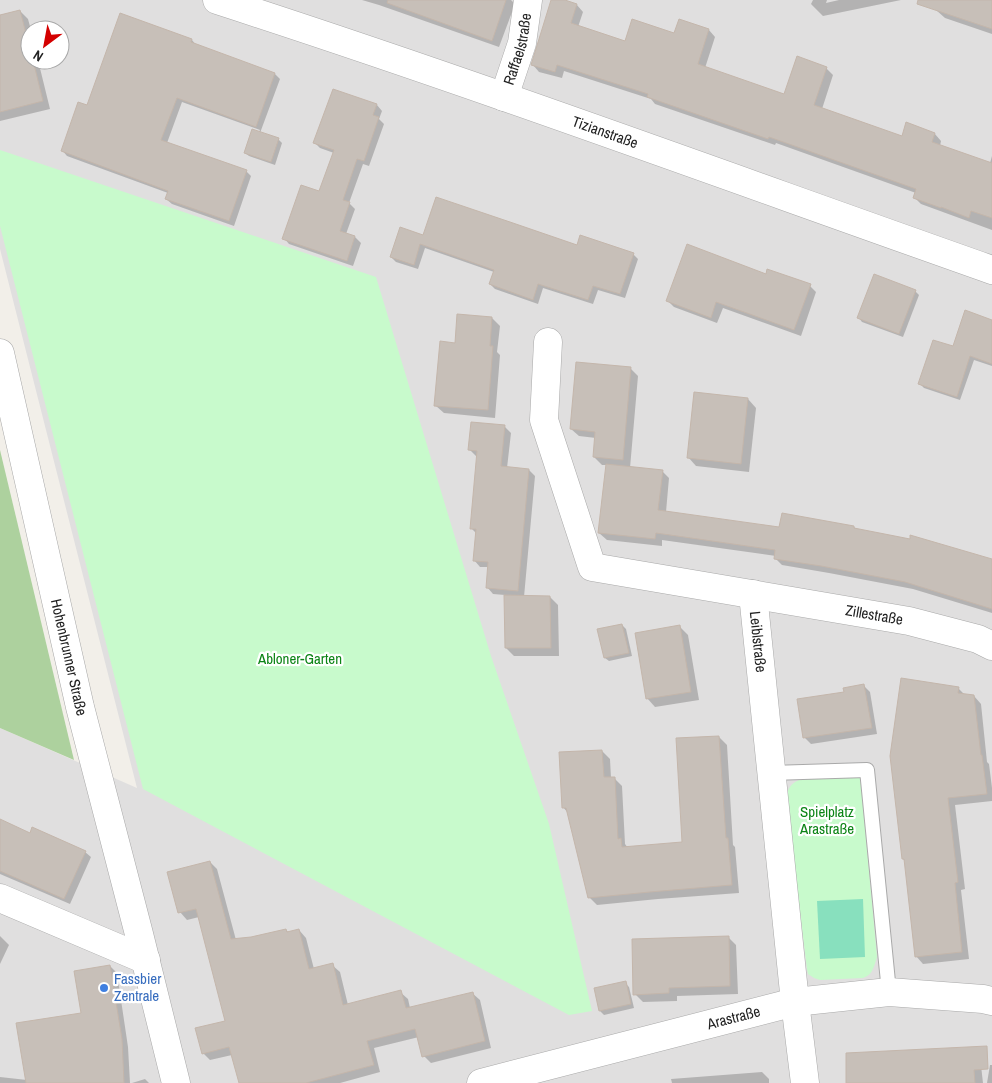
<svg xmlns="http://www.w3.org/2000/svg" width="992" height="1083" viewBox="0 0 992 1083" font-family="'Archivo Narrow',sans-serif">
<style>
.residential{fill:#e0dfdf;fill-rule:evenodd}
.forest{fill:#add19e}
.park{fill:#c8facc}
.pitch{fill:#88e0be}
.shadow{fill:#0003}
.building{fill:#c7bfb8;stroke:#c4b6ab}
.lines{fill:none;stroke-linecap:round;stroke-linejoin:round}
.service-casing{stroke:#a9a9a9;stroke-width:16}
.minor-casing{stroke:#a9a9a9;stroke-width:29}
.service{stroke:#fff;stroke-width:14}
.minor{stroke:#fff;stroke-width:28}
.shop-dot{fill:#3f7fe0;stroke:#fff;stroke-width:2}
.labels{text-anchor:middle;stroke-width:4.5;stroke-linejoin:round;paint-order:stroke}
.street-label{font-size:15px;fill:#222;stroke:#fff}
.park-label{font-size:15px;fill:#0c8416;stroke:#fff}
.shop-label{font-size:15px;fill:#366cbe;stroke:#fff;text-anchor:start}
</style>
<rect width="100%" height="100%" fill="#f2efe9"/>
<!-- residential -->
<path class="residential" d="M 0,0 L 992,0 L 992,1083 L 0,1083 L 0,728 L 137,788 L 0,249 ZM 30,30 L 60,30 L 60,60 L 30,60 Z"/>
<!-- forest -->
<polygon class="forest" points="0,450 74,760 0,728"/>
<!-- park -->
<g class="park">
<polygon points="0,150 376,277 491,656 549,824 592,1011 569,1015 143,789 0,226"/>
<path d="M 860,774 L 877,957 C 874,966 873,975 863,978 L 820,980 L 814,978 L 808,974 L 807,969 L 786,797 C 788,787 792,782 802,779 Z"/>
</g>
<!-- pitch -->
<polygon class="pitch" points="863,899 865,957 820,959 817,901"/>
<!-- shadow -->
<g class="shadow">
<polygon points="362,0 511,0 515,4 499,47 379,5"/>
<polygon points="553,0 561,0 577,5 583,12 578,27 626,43 709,30 715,37 705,68 785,95 826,68 833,75 822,109 902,137 935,134 941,141 940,146 990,163 992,156 992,230 921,204 914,197 916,193 776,143 775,145 655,104 651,99 564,71 562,78 539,72 533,65"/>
<polygon points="813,0 827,0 826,3 839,0 901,0 823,16 811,4"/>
<polygon points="939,0 992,0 992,34 945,18 936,10"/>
<polygon points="20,11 28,19 31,30 30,60 38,60 50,109 0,121 0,15"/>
<polygon points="192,40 196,45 275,74 280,79 260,133 278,139 282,143 275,165 249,156 245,153 260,130 182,102 167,143 246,171 251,176 234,226 172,204 166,199 168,193 67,156 62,150 88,107"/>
<polygon points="333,90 377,105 382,111 379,119 384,124 369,166 363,164 349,203 355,209 346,234 355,237 361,243 353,266 289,244 284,238 320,193 334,153 320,148 315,143"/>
<polygon points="424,237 577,247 633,254 638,259 625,298 598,290 593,304 543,288 538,304 495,289 490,284 494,272 425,248 418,269 396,262 391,257"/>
<polygon points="766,275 810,286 816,292 801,336 723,308 717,323 674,307 667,300"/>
<polygon points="915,291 919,295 903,337 862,322 859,318"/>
<polygon points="492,318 500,326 497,352 500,355 495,418 444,413 436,406 456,344"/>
<polygon points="992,321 992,366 974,360 960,400 924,388 920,384 954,348"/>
<polygon points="630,368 638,376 630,468 662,471 669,478 666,512 780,529 854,527 856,529 992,561 992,613 913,589 829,573 782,565 775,558 776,556 662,540 662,546 607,540 599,533 607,465 602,465 594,457 596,438 579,436 571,429"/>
<polygon points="748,399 756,408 749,472 696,466 688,457"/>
<polygon points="505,427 511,433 507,468 529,470 535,476 524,597 550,597 558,605 559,656 514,656 506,648 505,595 493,594 487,587 489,567 480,567 474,560 477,534 471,528 478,456 476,456 469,449"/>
<polygon points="622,625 626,629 632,656 609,661 605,658"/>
<polygon points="680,627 688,635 699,700 655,707 647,698"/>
<polygon points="864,686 870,692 877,734 811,744 805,738 845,693"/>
<polygon points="958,688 965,695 974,696 981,704 987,762 989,764 992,788 992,801 955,805 965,889 961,890 969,959 923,964 916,956 905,861 903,859"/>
<polygon points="719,737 727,745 733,845 735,847 739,893 658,899 597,905 589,897 568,813 563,807 602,751 610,759 611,778 614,778 622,786 625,844 628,848 683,843"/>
<polygon points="0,821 30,834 85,852 91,857 70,904 0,874"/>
<polygon points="210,862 217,869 236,940 252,938 286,930 289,933 299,930 306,938 314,969 332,965 340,972 348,1005 400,992 408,999 410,1008 472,993 480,1000 491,1048 431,1063 424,1056 419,1037 374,1048 380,1072 340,1083 240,1083 232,1055 210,1060 203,1053 226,1022 199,917 187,920 180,912"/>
<polygon points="0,936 9,945 0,964"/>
<polygon points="728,937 736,945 738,994 677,996 677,1001 643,1002 635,994"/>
<polygon points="110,966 117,973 128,1047 130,1083 0,1083 0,1077 27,1080 82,1014"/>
<polygon points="625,983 629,987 634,1008 604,1015 600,1011"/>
<polygon points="980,1057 983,1083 847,1083"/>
<polygon points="990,1065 992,1065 992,1083 987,1083"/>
<polygon points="762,1072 769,1079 769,1083 672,1083 671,1079"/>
<polygon points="145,1079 149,1083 132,1083"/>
</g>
<!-- building -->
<g class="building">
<polygon points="388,0 506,0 492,41 387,3"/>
<polygon points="551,0 565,0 577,4 571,23 625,41 632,19 674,33 679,19 709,29 698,64 784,94 797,56 827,67 814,105 902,136 906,122 935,133 932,142 992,163 992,218 971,211 969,218 941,207 941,208 913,198 916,189 769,137 768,139 647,97 648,94 557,65 555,72 531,65"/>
<polygon points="918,0 992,0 992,29 917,4"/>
<polygon points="20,10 30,49 30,60 33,60 43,101 0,112 0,15"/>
<polygon points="120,13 192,39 191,42 275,73 256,127 177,98 161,140 247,170 229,221 165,199 168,191 61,151 78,102 87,105"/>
<polygon points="333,89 377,104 373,115 379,117 364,161 357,159 343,200 350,202 340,231 355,236 347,261 282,239 301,185 319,191 334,150 313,143"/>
<polygon points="252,129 279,138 271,162 244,153"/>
<polygon points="436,197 510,222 577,245 580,235 634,253 620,294 593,286 588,300 538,284 533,300 489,284 494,270 420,244 414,265 390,257 400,227 423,235"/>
<polygon points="687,244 766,274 767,269 811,284 794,330 716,302 711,318 666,301"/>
<polygon points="874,274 916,290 899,334 857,318"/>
<polygon points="965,310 992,320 992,364 970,356 957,397 918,384 933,340 953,346"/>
<polygon points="457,314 492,317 490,346 493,346 488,410 434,406 440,341 455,343"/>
<polygon points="576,362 631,367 623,460 593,457 595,432 570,429"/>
<polygon points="694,392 748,398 741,464 687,458"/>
<polygon points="471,422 505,425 501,466 529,469 518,591 486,588 488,562 473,561 476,529 470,529 477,451 468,450"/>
<polygon points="606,464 663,470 658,510 779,527 782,513 854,526 854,528 910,539 910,535 992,559 992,609 905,582 821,566 774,559 775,550 656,533 655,539 598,533"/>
<polygon points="504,595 550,596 551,648 505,648"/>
<polygon points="622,624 629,653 604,658 597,629"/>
<polygon points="680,625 691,692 646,699 635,633"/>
<polygon points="901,678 959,687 958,693 974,695 981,755 982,755 987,794 948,798 958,882 955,883 962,952 915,957 904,859 902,859 890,756"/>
<polygon points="864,684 872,728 803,738 797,699 844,692 843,688"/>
<polygon points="719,736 726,838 728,838 732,885 650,892 588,898 566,808 562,808 559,752 602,750 604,777 615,777 618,839 621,838 622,847 682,842 676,738"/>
<polygon points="0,819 30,833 32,827 86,851 64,899 0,871"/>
<polygon points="210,861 231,939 251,937 286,929 287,932 299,929 309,969 333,963 343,1005 401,990 406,1008 473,992 485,1041 422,1057 415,1029 367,1041 374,1065 306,1083 239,1083 229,1047 202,1054 195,1028 225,1021 196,909 178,913 167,872"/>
<polygon points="729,936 730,986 669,988 669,993 633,995 632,939"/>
<polygon points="110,965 122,1039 124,1083 26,1083 16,1023 81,1013 74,971"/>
<polygon points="626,981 631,1004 599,1011 594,988"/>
<polygon points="987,1046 988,1069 974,1070 975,1083 846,1083 846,1053"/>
</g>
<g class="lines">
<defs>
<polyline id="service" points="771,773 867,770 889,992"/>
<g id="minor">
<path id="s1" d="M 217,0 C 477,84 734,179 992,270"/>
<path id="s2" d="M 504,97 L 522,43 L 528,0"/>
<path id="s3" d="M 548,342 L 544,420 L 592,567 L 909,621 L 978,639 L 992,646"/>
<path id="s4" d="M 0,353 L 80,707 L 139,934 L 176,1083"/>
<path id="s5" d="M 753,594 L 795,1002 L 805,1083"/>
<polyline points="0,898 146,960"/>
<path id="s6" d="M 481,1083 L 795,1002 L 889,992 L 983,999 L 992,1001"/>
</g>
</defs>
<!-- service casing -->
<use href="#service" class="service-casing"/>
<!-- minor casing -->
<use href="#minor" class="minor-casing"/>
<!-- service -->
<use href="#service" class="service"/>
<!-- minor -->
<use href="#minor" class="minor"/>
</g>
<!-- markers -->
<circle class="shop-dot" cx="104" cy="988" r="5"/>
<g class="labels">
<!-- street labels -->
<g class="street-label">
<text dy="5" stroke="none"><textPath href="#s2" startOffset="50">Raffaelstraße</textPath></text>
<text dy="5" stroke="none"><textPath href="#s1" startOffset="410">Tizianstraße</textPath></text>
<text dy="5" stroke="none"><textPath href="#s3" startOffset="519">Zillestraße</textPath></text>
<text dy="5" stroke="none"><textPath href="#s5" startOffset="48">Leiblstraße</textPath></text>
<text dy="5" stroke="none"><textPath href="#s4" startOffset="312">Hohenbrunner Straße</textPath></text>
<text dy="5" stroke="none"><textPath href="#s6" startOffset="261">Arastraße</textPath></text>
</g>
<!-- park labels -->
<g class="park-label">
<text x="300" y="664">Abloner-Garten</text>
<text x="827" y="817">Spielplatz<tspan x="827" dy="17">Arastraße</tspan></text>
</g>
<!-- shop labels -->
<g class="shop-label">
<text x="114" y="984">Fassbier<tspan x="114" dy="17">Zentrale</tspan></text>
</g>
</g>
<!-- north arrow -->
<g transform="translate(45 45) rotate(212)"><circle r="24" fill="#ffffff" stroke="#a7a7a7"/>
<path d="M0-4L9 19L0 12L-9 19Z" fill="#d40000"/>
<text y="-8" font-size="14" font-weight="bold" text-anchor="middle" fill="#222222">N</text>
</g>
</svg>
